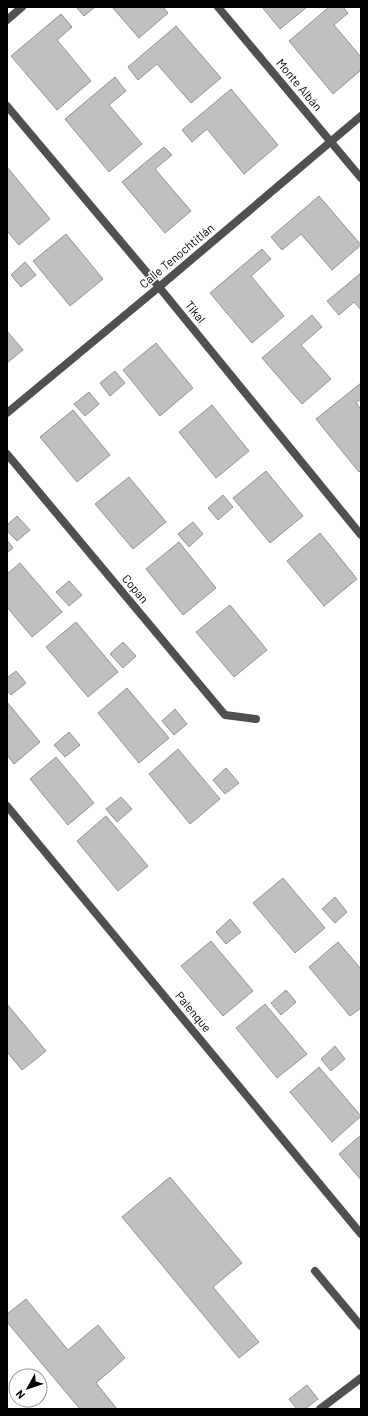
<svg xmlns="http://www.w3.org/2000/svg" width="368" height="1416" viewBox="0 0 368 1416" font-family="Barlow,sans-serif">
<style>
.building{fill:#c0c0c0;stroke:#949494}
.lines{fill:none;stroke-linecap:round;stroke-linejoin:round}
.service{stroke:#505050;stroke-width:8}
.minor{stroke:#505050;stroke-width:8}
.labels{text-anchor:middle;stroke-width:3;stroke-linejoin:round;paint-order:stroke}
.street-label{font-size:12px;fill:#000;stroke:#fff}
</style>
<rect width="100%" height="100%" fill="#fff"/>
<!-- building -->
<g class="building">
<polygon points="76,7 95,7 84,16"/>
<polygon points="112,7 163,7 168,13 139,38"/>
<polygon points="262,7 307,7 280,29"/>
<polygon points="329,7 343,7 348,13 334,25 361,57 361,70 333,94 289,41"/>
<polygon points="61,14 72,27 57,40 91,81 57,110 11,56"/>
<polygon points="176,26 221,78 191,103 157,64 138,80 128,67"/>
<polygon points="115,77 126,91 109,105 142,144 109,172 65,119"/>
<polygon points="231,89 278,145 244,174 207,129 192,142 182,130"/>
<polygon points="164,147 172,155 155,169 191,211 165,233 122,182"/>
<polygon points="7,167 50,219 19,245 7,231"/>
<polygon points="319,196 361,245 332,270 301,234 282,250 271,237"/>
<polygon points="66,234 103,279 70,306 33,261"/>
<polygon points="262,249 271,259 251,276 284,316 252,343 210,293"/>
<polygon points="25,262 36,275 21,287 11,275"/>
<polygon points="361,273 361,310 354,302 339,315 327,301"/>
<polygon points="312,315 322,327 301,345 331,379 302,404 262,358"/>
<polygon points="7,331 23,350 7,363"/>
<polygon points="156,343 193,388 160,416 123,370"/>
<polygon points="115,371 125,383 110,396 100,383"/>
<polygon points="361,383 361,399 356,403 361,409 361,470 359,472 316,419"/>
<polygon points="89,392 99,404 85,416 74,404"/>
<polygon points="212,405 249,451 216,478 179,432"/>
<polygon points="73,410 110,455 77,482 40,437"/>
<polygon points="266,471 303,516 270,543 233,498"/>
<polygon points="129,477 166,522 133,549 95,504"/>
<polygon points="223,495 233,507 218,520 208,508"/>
<polygon points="17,516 30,530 17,541 7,531 7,525"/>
<polygon points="193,522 203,534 189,547 178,534"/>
<polygon points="320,533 357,579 324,606 287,561"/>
<polygon points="7,540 13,548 7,553"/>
<polygon points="179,542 216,588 183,615 146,569"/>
<polygon points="20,563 62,612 32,637 7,607 7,574"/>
<polygon points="69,581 82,595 69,606 56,592"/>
<polygon points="230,605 267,650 234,677 196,632"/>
<polygon points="76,622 118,672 88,697 46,647"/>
<polygon points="123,642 136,656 123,668 110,654"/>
<polygon points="16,671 26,683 11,695 7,690 7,678"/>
<polygon points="127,688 169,738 139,763 98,713"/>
<polygon points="7,702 40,742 14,764 7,755"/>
<polygon points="175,709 187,724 174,735 162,721"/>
<polygon points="69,732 80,745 65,757 54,745"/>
<polygon points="178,749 220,799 190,824 149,774"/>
<polygon points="56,757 94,803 68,825 30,779"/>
<polygon points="226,768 239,783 225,794 213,780"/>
<polygon points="121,797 132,809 117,822 106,809"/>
<polygon points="106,816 148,866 118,891 77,841"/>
<polygon points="283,878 325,928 295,953 253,903"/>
<polygon points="335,897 347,912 335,923 322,909"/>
<polygon points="230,919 241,932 226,944 216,932"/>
<polygon points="211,941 253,991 223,1016 181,966"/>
<polygon points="338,942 361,969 361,1008 350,1016 309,967"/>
<polygon points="286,990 296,1002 281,1015 271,1003"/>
<polygon points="7,1004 46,1051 22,1070 7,1052"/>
<polygon points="265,1004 307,1054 277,1078 236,1028"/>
<polygon points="335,1046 345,1059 331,1071 321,1059"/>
<polygon points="319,1067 361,1116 332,1142 290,1092"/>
<polygon points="361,1135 361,1180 339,1154"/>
<polygon points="170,1177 242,1263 213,1287 259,1342 239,1358 122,1217"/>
<polygon points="26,1299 68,1350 98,1325 125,1358 96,1383 117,1409 80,1409 7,1322 7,1314"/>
<polygon points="307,1385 318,1399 305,1409 297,1409 289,1399"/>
</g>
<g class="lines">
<!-- service -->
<g class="service">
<polyline points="315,1271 361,1326"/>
<polyline points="320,1409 361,1378"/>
</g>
<!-- minor -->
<g class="minor">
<polyline points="218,7 361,178"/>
<polyline points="7,20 22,7"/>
<polyline points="7,106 159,287 361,535"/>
<polyline points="7,413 159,287 361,116"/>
<polyline points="7,454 225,715 256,719"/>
<polyline points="7,806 361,1234"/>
</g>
</g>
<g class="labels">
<!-- street labels -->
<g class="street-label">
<text transform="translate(299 85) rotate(50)" y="4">Monte Albán</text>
<text transform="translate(177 256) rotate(-40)" y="4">Calle Tenochtitlán</text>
<text transform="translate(195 312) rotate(51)" y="4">Tikal</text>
<text transform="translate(135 589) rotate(50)" y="4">Copan</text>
<text transform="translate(193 1012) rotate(50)" y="4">Palenque</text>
</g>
</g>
<!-- border -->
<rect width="368" height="1416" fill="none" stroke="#000000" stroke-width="16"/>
<!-- north arrow -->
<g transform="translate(28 1388) rotate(230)"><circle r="19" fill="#ffffff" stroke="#999999"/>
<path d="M0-3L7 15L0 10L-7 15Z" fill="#000000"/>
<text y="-6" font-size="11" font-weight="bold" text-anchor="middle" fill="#000000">N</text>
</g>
</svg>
